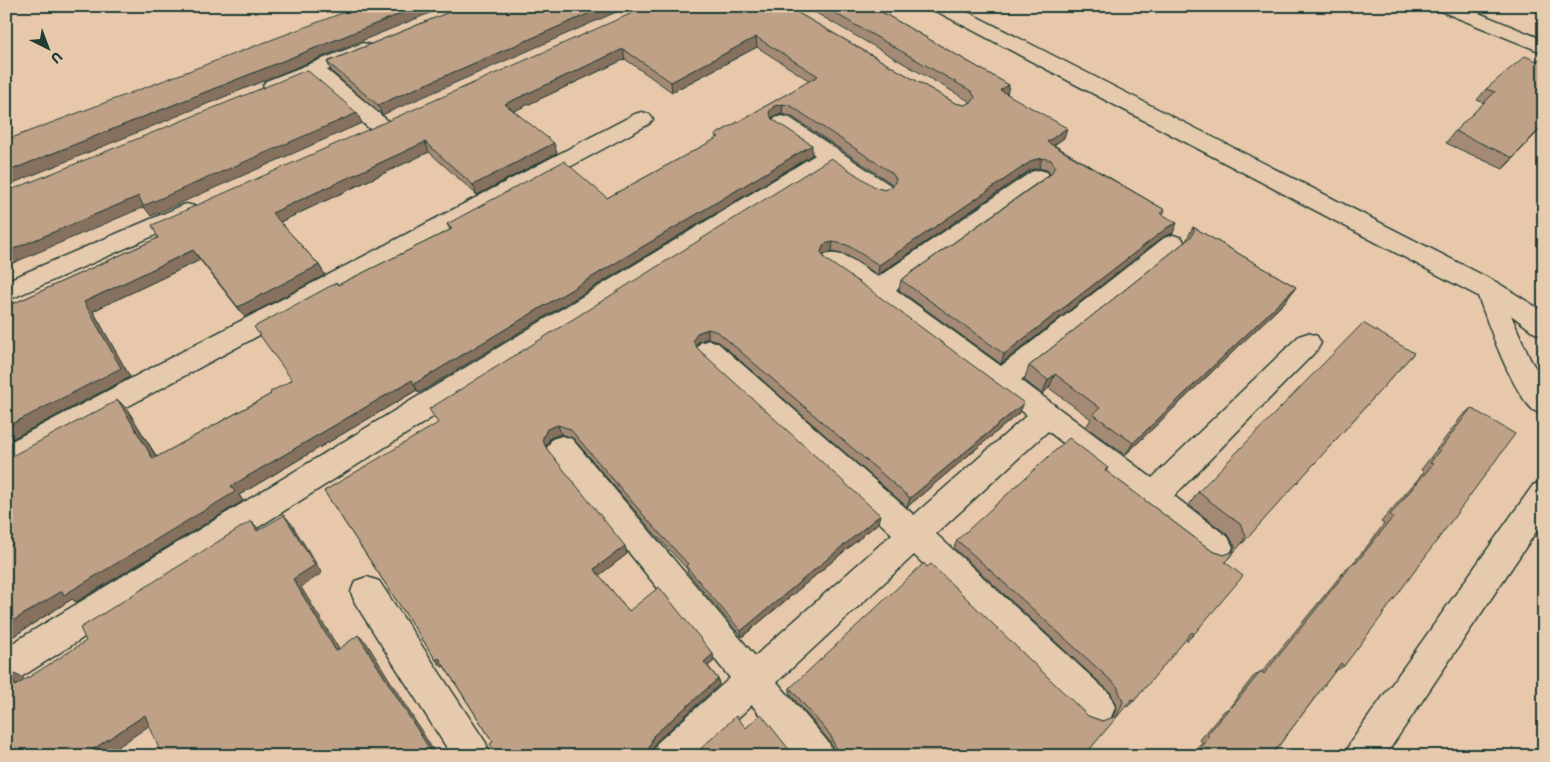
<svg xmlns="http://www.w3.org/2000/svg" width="1550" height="762" viewBox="0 0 1550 762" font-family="'Shantell Sans',sans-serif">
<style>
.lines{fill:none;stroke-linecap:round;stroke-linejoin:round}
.minor-casing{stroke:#1f3d34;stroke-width:3}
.minor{fill:#e6caad;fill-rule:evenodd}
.wall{fill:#a48a75;stroke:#1f3d34}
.shaded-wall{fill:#86715f;stroke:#1f3d34}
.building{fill:#bfa188;stroke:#1f3d34}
</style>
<rect width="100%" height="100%" fill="#e8c8ab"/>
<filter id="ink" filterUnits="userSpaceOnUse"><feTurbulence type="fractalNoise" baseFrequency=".02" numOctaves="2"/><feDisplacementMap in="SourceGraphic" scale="10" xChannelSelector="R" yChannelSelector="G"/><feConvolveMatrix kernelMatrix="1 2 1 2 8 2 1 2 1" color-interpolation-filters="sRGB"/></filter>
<g filter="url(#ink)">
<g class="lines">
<defs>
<g id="minor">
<path d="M 932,6 L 956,6 L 1498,283 L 1544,312 L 1544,336 L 1535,333 L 1511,315 L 1530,359 L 1544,382 L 1544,414 C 1540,413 1536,412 1533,410 C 1510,388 1489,326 1478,296 L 934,10 Z"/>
<polygon points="1436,6 1462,6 1544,40 1544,53 1438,10"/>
<polygon points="363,43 370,45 373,49 370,53 327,70 388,121 391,126 388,131 380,133 372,131 310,77 280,89 273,91 266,89 263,85 266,81"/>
<polygon points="642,112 649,114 653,119 649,124 16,467 6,470 6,444 635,114"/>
<polygon points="782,116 790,118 890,185 893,190 890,195 882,198 874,195 830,166 18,679 6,684 6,647 815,155 774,128 771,123 774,118"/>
<path d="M 1039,170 L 1047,172 L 1050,177 L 1047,182 L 896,290 L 1001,366 L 1164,238 L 1173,235 L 1182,238 L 1185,244 L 1182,250 L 1021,380 L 1152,478 L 1299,336 L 1308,333 L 1317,336 L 1321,343 L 1317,350 L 1174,496 L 1228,537 L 1233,547 L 1228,557 L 1217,561 L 1206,557 L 1048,431 L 936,534 L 1110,694 L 1115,707 L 1110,720 L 1097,725 L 1084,720 L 914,555 L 777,682 L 829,743 L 834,756 L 792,756 L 752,705 L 697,756 L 652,756 L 657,743 L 730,678 L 552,457 L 547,448 L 552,439 L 562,436 L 572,439 L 755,656 L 892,534 L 700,357 L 696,350 L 700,343 L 709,340 L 718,343 L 914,515 L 1027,415 L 869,297 L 825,267 L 822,261 L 825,255 C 844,249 862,267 878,277 L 1031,172 Z"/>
<polygon points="186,204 194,206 198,212 194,218 6,301 6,281"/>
<polygon points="1544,481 1544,520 1385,756 1345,756 1350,743 1533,485"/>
<polygon points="367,577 379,581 486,743 491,756 452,756 355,603 351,592 355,581"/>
</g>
</defs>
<!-- minor casing -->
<use href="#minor" class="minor-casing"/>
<!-- minor -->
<use href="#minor" class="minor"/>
</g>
<!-- wall -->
<g class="wall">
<polygon points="464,6 382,115 332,72 327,62"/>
<polygon points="648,6 786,6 955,103 964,105 970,103 969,101 804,6 871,6 1009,85 1007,94 1064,138 1054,145 1165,210 1163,214 1173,233 1163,237 1001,364 899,290 901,280 1050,174 1047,170 1039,168 1030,170 878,275 846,255 832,252 823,254 823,256 825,259 1020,412 907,507 719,342 708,338 698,342 696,347 698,349 878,523 742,637 688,573 687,569 654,533 573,438 561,434 550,438 546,448 627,554 599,575 629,611 713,654 714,661 708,666 718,679 719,685 656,742 652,752 696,753 746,728 791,752 834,752 830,742 790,694 790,688 1088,716 1102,721 1112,718 1117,708 1111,693 954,548 957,540 1108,468 1106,471 1212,551 1224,555 1232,552 1235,546 1229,536 1189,505 1198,492 1414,353 1225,562 1194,634 1187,641 1185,639 1134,701 1127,707 1126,705 1084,756 498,756 493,742 444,666 442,667 436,660 324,491 875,187 884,190 893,186 891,183 791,116 782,114 774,116 772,118 812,155 419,393 417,390 239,495 243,501 76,602 72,599 9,639 10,642 6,645 13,544 127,409 157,457 271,394 292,380 338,285 450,230 447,224 607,198 716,139 715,135 810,81 757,47 672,92 625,59 514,111 557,153 477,195 429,152 280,222 319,265 325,275 245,317 200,260 93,311 130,377 6,442 6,307 158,238"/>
<polygon points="1544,55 1544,130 1540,129 1503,169 1446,143 1455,131 1484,103 1477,100 1486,89 1537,61"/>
<polygon points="1193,227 1296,287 1286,301 1125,455 1086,427 1091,419 1049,388 1042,394 1024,380 1029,366 1186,241"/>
<polygon points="1471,408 1344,666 1335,671 1271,756 1192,756 1202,742 1200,740 1224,711 1229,708 1253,677 1261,671 1262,672 1346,569 1354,562 1368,545 1384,524 1381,522 1424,472 1421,470 1462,416"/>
</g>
<!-- shaded-wall -->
<g class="shaded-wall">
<polygon points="420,6 447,6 6,186 6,172"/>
<polygon points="606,6 630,6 382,115 378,105"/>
<polygon points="756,37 757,47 672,92 671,82"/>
<polygon points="623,49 625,59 508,114 505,104"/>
<polygon points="1009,85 1007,94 1000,90"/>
<polygon points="783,104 782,114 774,116 769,122 769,112 774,106"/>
<polygon points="357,113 362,123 151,216 144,207 6,266 6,252 139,196"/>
<polygon points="1544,124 1544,125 1503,169 1513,158"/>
<polygon points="1067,128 1064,138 1044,152 1047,142"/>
<polygon points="425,142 429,152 278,223 272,213"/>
<polygon points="554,143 557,153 477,195 473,185"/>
<polygon points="812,145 812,155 419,393 414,384"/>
<polygon points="1042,158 1039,168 1030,170 878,275 879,265 1033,160"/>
<polygon points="1177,223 1173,233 1163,237 1001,364 1004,354 1168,227"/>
<polygon points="833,242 832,252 823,254 820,262 821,252 824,244"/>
<polygon points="193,250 200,260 93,311 130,377 6,442 6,427 84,302"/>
<polygon points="319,265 325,275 245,317 238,307"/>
<polygon points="1296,287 1286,301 1125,455 1133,443"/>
<polygon points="708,329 708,338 698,342 694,351 693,341 697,333"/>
<polygon points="1055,374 1049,388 1042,394 1048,380"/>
<polygon points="412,380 417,390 239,495 243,501 76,602 72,599 9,639 10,642 6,645 6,625 231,486"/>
<polygon points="118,400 127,409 163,468 153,459"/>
<polygon points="1024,403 1020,412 907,507 910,498"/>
<polygon points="558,425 561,434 550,438 545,449 542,440 547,429"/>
<polygon points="284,515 291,523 322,573 301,587 344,657 336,651 293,579"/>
<polygon points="880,515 878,523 742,637 741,631"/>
<polygon points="251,521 259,529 265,539 257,531"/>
<polygon points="625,546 627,554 597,577 594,569"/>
<polygon points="358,635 366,642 437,756 434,756"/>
<polygon points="713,654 714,661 705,668 704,662"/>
<polygon points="439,658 445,665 442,667 436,660"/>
<polygon points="10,672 23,678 28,692 15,686"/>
<polygon points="718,679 719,685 656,742 651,756 648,752 653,736"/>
<polygon points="145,715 156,721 105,756 94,756 92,750"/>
</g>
<!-- building -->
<g class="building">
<polygon points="361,6 420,6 6,172 6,140"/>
<polygon points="464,6 606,6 378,105 327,62"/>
<polygon points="648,6 786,6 955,103 964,105 972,102 975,97 971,91 822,6 871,6 1009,85 1000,90 1067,128 1047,142 1165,210 1160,213 1177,223 1168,227 1004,354 901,280 1051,174 1055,166 1051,160 1042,158 1033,160 879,265 847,245 833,242 824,244 821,252 825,259 869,289 1024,403 910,498 718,332 708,329 697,333 693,341 698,349 880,515 741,631 686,566 688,564 652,525 570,429 558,425 547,429 542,440 547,449 625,546 594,569 629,611 659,587 713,654 704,662 718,679 653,736 648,752 696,753 736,716 746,728 761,714 791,752 837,752 831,736 790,688 924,563 927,567 931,564 1088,716 1102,721 1117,716 1123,702 1117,686 957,540 1069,438 1108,468 1105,470 1212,551 1224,555 1235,551 1225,562 1243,576 1194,634 1192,632 1134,701 1132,699 1084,756 630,756 630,755 629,756 498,756 490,744 493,742 439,658 436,660 324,491 438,423 429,409 831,158 875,187 884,190 893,186 896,179 892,173 791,106 783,104 774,106 769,112 772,119 812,145 414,384 412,380 231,486 235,492 64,595 62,591 6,625 6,548 13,544 6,529 6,459 118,400 153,459 271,394 270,392 292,380 254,327 336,283 338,285 452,229 447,224 564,161 607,198 719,137 715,135 818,76 756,37 671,82 623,49 505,104 554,143 473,185 425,142 272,213 319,265 238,307 193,250 84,302 121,368 6,427 6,307 158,238 152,225"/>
<polygon points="1544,55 1544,124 1513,158 1455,131 1495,92 1486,89 1525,56 1537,61"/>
<polygon points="307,70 357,113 143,206 139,196 6,252 6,192"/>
<polygon points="1193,227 1296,287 1133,443 1093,414 1100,408 1055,374 1048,380 1029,366 1191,237 1194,230"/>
<polygon points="1363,323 1414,353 1242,544 1246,535 1240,524 1198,492"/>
<polygon points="1471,408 1515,434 1381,617 1344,666 1341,663 1271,756 1196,756 1209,737 1207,735 1231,706 1232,707 1261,671 1264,674 1354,562 1356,563 1376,538 1393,517 1390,515 1433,464 1430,463"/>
<polygon points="284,515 315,565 293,579 336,651 358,635 434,756 162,756 145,715 92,750 94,756 6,756 6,673 10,672 15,686 86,641 80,628 251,521 257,531"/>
</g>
</g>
<!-- margin -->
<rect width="1550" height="762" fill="none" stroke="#e6caad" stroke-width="25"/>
<rect x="12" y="12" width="1525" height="737" fill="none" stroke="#1f3d34" stroke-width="2" filter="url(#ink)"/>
<!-- north arrow -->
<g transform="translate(48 48) rotate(138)" stroke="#e6caad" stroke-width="4" paint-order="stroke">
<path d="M0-4L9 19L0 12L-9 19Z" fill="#1f3d34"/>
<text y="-8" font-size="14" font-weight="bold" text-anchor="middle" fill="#1f3d34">U</text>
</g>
</svg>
